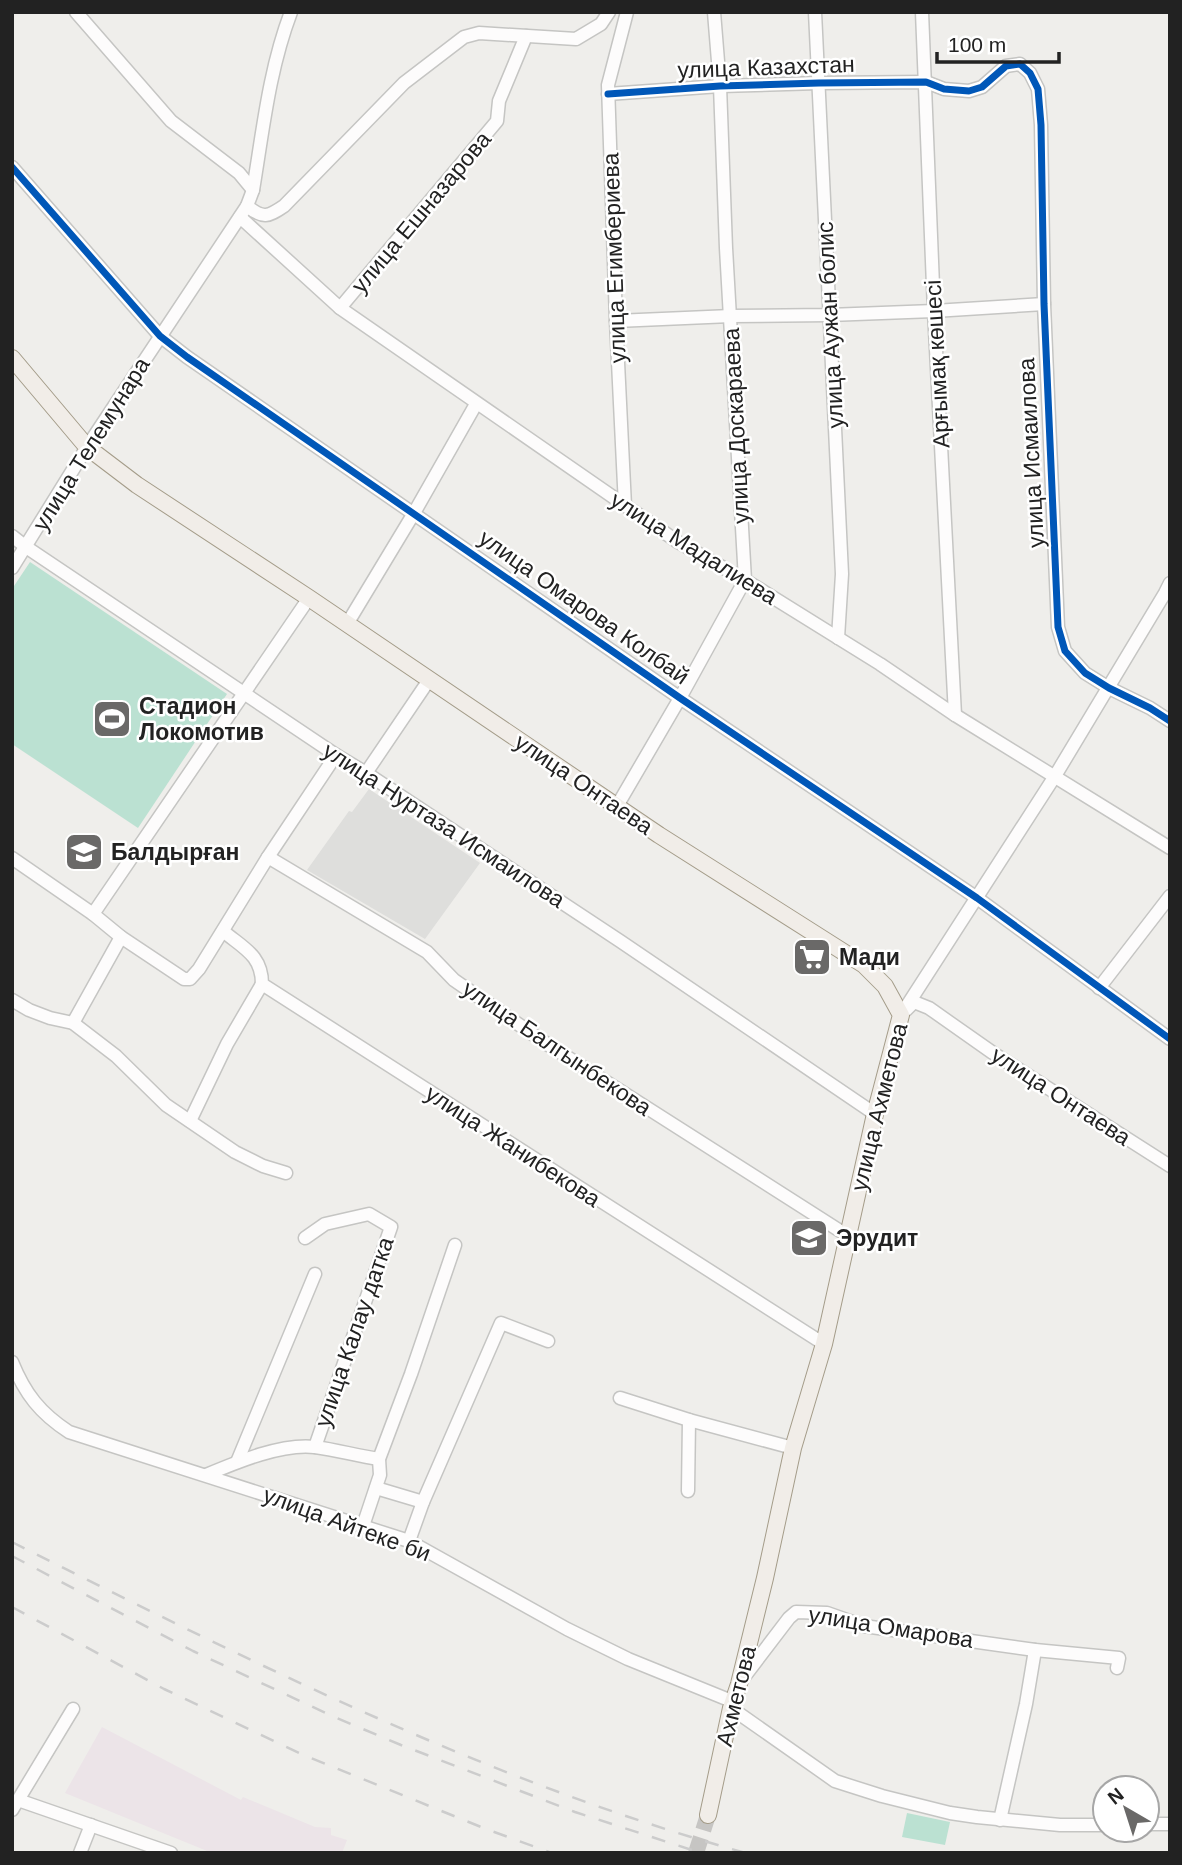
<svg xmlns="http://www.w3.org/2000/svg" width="1182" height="1865" viewBox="0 0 1182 1865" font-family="Arial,sans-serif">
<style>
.residential{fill:#dededc}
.industrial{fill:#ece4e8}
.pitch{fill:#bbe1d2}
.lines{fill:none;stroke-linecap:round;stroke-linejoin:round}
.major-tunnel{stroke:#c6c5c3;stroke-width:16;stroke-dasharray:16 8;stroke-linecap:butt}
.minor-casing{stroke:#c5c5c3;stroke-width:15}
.major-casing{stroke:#a49c89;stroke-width:18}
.minor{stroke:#fdfcfc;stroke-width:12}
.major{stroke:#f1ede8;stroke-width:16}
.rail{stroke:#ccc;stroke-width:2.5;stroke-dasharray:14 14;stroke-linecap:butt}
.cycleway-casing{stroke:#fff;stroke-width:11}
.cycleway{stroke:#0057b8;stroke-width:7}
.labels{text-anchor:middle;stroke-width:5;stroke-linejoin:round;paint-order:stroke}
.street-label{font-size:23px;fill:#222;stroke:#fff}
.poi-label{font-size:23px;font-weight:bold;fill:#222;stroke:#fff;text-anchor:start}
</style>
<rect width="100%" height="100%" fill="#efeeeb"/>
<!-- residential -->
<polygon class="residential" points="369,789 480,863 425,939 307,870 349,811 352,812"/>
<!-- industrial -->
<polygon class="industrial" points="102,1727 241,1800 243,1797 315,1827 331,1828 331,1835 347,1840 342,1853 212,1853 65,1793"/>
<!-- pitch -->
<g class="pitch">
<polygon points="30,562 227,694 138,828 12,744 12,589"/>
<polygon points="907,1813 950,1822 945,1845 902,1837"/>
</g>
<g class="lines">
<!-- major-tunnel -->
<polyline class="major-tunnel" points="696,1853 708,1815"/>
<defs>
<g id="minor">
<polyline points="76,12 171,121 239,173 253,190"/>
<polyline points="815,12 842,574 838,638"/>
<polyline points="922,12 934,311 955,715"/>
<polyline points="608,94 720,86 819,83 926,82 944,89 969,91 982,87 1006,66 1020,64 1030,73 1038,89 1041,125 1044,304 1058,627 1065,651 1085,673 1109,688 1150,708 1170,721"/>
<polyline points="12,167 160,336 187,357 680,698 977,898 1170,1039"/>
<path d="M 247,206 C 263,219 268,217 284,206 L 404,83 L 464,37 L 479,33 L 576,39 L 601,24 L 609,12"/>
<polyline points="240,217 340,308 678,542 745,580 880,664 955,715 1170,848"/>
<polyline points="340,308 497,121 499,101 526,36"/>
<polyline points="616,321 731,316 829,315 934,311 1044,304"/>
<polyline points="625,506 616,321 608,85 627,12"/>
<polyline points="12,536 26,547 336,755 366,773 620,941 875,1114"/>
<path d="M 12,568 L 87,447 L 247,206 L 253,190 C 263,130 269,70 291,12"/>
<polyline points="347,624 414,513 476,404"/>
<polyline points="366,773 429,680"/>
<polyline points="617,806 680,698 745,580 726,248 720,86 714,12"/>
<polyline points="268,857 427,952 454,980 550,1046 848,1236"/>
<polyline points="12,858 93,914 309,598"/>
<polyline points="93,914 121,937 184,979 190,979 199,969 268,857 336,755"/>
<path d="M 223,931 C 243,948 262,955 262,984 L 824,1344"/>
<polyline points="1099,988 1170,896"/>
<polyline points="12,1000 29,1010 50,1018 73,1023 116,1056 166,1105 235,1152 263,1166 286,1173"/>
<polyline points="906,1010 914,1002 929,1008 993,1053 1170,1166"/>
<polyline points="901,1015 1055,776 1165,593 1170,583"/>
<polyline points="73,1023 121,937"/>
<polyline points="190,1121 227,1044 262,984"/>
<polyline points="305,1238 325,1224 369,1214 391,1227 315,1447"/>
<path d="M 12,1362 C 25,1394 40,1413 69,1432 L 409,1541 L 567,1629 L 628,1659 L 734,1702"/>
<polyline points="620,1398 689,1420 793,1448"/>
<polyline points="237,1462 315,1274"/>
<path d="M 206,1475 C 237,1462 282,1443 315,1447 C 337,1450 358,1456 379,1459"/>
<polyline points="376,1488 423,1502"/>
<polyline points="688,1491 689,1420"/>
<polyline points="363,1526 380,1475 379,1459 411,1374 455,1245"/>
<polyline points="409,1541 423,1502 501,1323 548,1341"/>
<polyline points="741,1681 789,1618 796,1612 827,1613 864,1626 1035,1650 1119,1658 1117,1668"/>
<polyline points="731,1708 835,1781 882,1796 950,1813 977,1817 1060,1825 1105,1825"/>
<polyline points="18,1800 171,1853"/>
<polyline points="12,1810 73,1709"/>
<polyline points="1000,1820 1026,1704 1035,1650"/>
<polyline points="1147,1824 1170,1824"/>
<polyline points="80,1853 91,1825"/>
</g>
<polyline id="major" points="12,358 87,447 137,485 309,598 659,835 864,965 885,986 901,1015 875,1114 824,1344 793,1448 765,1578 739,1684 731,1708 708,1815"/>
</defs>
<!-- minor casing -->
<use href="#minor" class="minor-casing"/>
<!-- major casing -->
<use href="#major" class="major-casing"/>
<!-- minor -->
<use href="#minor" class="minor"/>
<!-- major -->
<use href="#major" class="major"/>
<!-- rail -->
<g class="rail">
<path d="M 12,1542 C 249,1661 489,1782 746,1853"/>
<polyline points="12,1556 193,1651 332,1716 401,1745 575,1812 701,1853"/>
<polyline points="12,1607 164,1689 301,1754 486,1829 552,1853"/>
</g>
<defs>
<g id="cycleway">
<polyline points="608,94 720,86 819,83 926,82 944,89 969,91 982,87 1006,66 1020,64 1030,73 1038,89 1041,125 1044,304 1058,627 1065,651 1085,673 1109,688 1150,708 1170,721"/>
<polyline points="12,167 160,336 187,357 680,698 977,898 1170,1039"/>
</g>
</defs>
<!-- cycleway casing -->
<use href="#cycleway" class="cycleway-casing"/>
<!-- cycleway -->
<use href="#cycleway" class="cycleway"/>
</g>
<!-- icons -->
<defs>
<symbol id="stadium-square" viewBox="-11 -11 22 22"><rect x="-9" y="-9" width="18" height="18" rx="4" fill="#6a6968" stroke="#fff"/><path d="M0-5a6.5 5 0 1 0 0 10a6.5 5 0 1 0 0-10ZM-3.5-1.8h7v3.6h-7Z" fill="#fff"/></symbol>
<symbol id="school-square" viewBox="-11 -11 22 22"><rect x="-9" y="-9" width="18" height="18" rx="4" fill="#6a6968" stroke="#fff"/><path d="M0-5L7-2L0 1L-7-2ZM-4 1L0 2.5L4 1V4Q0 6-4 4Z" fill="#fff"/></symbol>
<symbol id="supermarket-square" viewBox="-11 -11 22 22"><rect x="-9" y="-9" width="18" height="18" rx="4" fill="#6a6968" stroke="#fff"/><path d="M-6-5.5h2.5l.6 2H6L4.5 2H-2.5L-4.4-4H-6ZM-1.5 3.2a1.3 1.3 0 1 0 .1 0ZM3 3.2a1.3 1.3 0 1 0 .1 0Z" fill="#fff"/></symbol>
</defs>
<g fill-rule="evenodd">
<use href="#stadium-square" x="90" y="697" width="44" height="44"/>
<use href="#school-square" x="62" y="830" width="44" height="44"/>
<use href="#supermarket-square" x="790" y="935" width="44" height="44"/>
<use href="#school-square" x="787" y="1216" width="44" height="44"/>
</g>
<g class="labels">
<!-- street labels -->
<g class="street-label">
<text transform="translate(766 67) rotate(-2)" y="8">улица Казахстан</text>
<text transform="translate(421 212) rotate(-50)" y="8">улица Ешназарова</text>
<text transform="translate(614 258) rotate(-92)" y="8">улица Егимбериева</text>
<text transform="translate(830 325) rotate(-93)" y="8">улица Аужан болис</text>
<text transform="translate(937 364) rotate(-93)" y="8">Арғымақ көшесі</text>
<text transform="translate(736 426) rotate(-93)" y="8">улица Доскараева</text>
<text transform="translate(91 444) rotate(-58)" y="8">улица Телемунара</text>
<text transform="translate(1031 453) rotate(-93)" y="8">улица Исмаилова</text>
<text transform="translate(694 548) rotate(32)" y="8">улица Мадалиева</text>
<text transform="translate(584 607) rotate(35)" y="8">улица Омарова Колбай</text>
<text transform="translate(584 784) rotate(34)" y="8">улица Онтаева</text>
<text transform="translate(444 825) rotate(33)" y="8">улица Нуртаза Исмаилова</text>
<text transform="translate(557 1048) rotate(34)" y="8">улица Балгынбекова</text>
<text transform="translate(1061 1096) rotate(33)" y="8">улица Онтаева</text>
<text transform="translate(879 1107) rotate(-76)" y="8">улица Ахметова</text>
<text transform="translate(513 1146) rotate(33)" y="8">улица Жанибекова</text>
<text transform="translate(354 1332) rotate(-71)" y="8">улица Калау датка</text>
<text transform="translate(347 1524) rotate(20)" y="8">улица Айтеке би</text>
<text transform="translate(891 1627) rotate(9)" y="8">улица Омарова</text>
<text transform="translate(736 1696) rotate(-76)" y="8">Ахметова</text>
</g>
<!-- poi labels -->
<g class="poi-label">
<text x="139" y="714">Стадион<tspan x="139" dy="26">Локомотив</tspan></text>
<text x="111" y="860">Балдырған</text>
<text x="839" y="965">Мади</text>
<text x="836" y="1246">Эрудит</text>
</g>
</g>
<!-- border -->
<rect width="1182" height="1865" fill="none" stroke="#222222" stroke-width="28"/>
<!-- north arrow -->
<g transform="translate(1126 1809) rotate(321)"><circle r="33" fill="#ffffff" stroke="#a7a7a7" stroke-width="2"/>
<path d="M0-5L12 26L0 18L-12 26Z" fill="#6a6968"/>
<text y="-10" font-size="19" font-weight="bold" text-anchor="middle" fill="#222222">N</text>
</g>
<!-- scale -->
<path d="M937 52v10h122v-10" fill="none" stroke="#222222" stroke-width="3.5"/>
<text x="948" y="52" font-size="21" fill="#222222" stroke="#ffffff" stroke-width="5" paint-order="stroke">100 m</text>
</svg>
